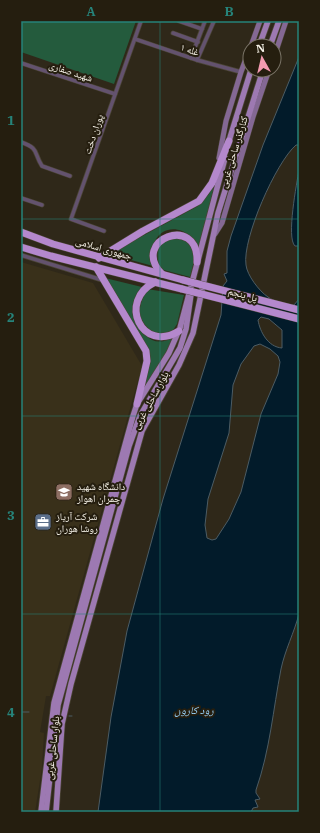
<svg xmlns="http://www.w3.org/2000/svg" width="320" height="833" viewBox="0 0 320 833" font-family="'IBM Plex Serif','Noto Naskh Arabic',serif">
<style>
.built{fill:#39301a}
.green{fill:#245b3d}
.water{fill:#021b2a;stroke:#4c5c64;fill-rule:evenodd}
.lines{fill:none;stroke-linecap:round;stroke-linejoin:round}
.stream{stroke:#4c5c64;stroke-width:1}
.street-casing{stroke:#4b4536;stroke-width:5}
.secondary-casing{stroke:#4b4536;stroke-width:6}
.primary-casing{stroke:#4b4536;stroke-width:7}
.highway-casing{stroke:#4b4536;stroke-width:8}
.street{stroke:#63526e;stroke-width:3.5}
.secondary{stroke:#846894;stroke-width:5}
.primary{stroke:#9d79b2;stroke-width:5.5}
.highway{stroke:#b488cd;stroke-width:7}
.highway-bridge-casing{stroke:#4b4536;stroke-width:8;stroke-linecap:butt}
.highway-bridge{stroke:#b488cd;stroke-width:7}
.grid{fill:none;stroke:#26837a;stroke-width:1;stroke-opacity:0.55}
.labels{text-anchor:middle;stroke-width:4;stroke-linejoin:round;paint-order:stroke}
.street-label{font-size:10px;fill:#f9f5eb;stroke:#251e0f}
.poi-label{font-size:10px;fill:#f9f5eb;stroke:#251e0f;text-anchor:start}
.water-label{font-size:11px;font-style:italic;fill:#9ad5fd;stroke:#251e0f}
.neatline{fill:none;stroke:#26837a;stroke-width:1.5}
.grid-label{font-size:13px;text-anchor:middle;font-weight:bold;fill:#26837a}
</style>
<rect width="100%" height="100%" fill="#2f2819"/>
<!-- built -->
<polygon class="built" points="21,262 93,283 142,366 50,696 46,696 40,732 44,733 42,768 35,812 21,812"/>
<!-- green -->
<g class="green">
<polygon points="21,21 136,21 114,84 21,52"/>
<path d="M 217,175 L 198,252 C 194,228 165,221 155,241 C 151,249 152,258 153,266 L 109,254 L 198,206 L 209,194 Z"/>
<path d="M 180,236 L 192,246 L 194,261 L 190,277 L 160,269 C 157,260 156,251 160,243 Z"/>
<path d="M 105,278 L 142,287 C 127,309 143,358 175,336 L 169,350 L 141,392 L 150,358 Z"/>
<path d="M 147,289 L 184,295 L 177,324 L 172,332 L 156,335 C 136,319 136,311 147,289 Z"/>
</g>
<!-- water -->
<g class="water">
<path d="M 299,57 L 299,145 L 296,145 C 276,162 242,239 246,265 C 247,275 259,291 268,297 C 274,302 284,303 291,305 L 294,305 L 299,299 L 299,614 C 294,633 285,650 281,669 C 273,710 270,750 256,790 L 256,793 L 260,799 L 255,800 L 258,807 L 253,808 L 251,812 L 98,812 L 111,717 L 127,631 L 163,499 L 221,315 L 223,286 L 227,281 L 224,274 L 227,273 L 227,251 L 231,236 L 263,145 ZM 261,317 L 269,319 L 282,330 L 282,348 C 268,347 260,332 258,320 ZM 260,344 L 270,349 L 278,356 L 280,362 L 278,374 L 261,414 L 241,492 L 229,519 L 216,539 L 212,540 L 207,538 L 205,525 L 208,499 L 229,433 L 233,385 L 241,364 L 254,346 Z"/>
<path d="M 299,170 L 299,246 L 295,246 C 286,238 297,182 299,170 Z"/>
</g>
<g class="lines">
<!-- stream -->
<g class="stream">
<polyline points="21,712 29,712"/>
<polyline points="69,716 72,716"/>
</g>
<defs>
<g id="street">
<polyline points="179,21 202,29"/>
<polyline points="173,33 198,42"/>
<polyline points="135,39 197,60 241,72"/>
<polyline points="191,58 205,21"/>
<polyline points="197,60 214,21"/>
<polyline points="21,63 115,94"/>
<path d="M 21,142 C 40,149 33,152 42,166 L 70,176"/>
<polyline points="21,198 42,205"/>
<polyline points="104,231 71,219 141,21"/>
<polyline points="21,255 102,280"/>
</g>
<g id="secondary">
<polyline points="251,46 260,21"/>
<polyline points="274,57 286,21"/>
<polyline points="219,158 226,121 241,72 250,48"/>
<polyline points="215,234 222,223 253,117 269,70"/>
</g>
<g id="primary">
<polyline points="259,46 268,21"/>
<polyline points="270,46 279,21"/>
<polyline points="228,144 251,70"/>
<polyline points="41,812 54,703 133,416 137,404 169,353 180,328 225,158"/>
<polyline points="46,812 58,705 129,446 140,416 180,348 186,329 191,294"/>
<polyline points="56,812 62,724 71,684 142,431 179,365 193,333 218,213 263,70"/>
</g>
<g id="highway">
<polyline points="21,232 53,244 183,280"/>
<polyline points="21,247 51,256 182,289"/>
<polyline points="99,258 143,231 199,201 212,183 229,141"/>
<polyline points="96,267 146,351 147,361 137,404"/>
<path d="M 162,274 C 129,240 199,213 197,262"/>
<path d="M 155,282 C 117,301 142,354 179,331"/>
</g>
</defs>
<!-- street casing -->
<use href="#street" class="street-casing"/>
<!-- secondary casing -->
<use href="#secondary" class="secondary-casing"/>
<!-- primary casing -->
<use href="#primary" class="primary-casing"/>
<!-- highway casing -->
<use href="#highway" class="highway-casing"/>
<!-- street -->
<use href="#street" class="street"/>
<!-- secondary -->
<use href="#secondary" class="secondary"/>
<!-- primary -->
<use href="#primary" class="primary"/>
<!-- highway -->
<use href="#highway" class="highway"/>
<defs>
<g id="highway-bridge">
<polyline points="183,280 299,310"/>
<polyline points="182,289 299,319"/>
</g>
</defs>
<!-- highway-bridge casing -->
<use href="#highway-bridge" class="highway-bridge-casing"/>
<!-- highway-bridge -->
<use href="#highway-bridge" class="highway-bridge"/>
</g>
<!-- grid -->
<path class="grid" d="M 160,21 L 160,812M 21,219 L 299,219M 21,416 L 299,416M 21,614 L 299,614"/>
<!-- icons -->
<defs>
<symbol id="university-square" viewBox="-11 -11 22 22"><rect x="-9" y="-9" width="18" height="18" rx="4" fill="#8d6e63" stroke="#251e0f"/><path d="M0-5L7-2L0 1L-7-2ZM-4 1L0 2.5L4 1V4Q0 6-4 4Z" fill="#fff"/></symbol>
<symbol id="office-square" viewBox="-11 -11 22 22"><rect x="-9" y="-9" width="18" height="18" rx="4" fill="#5c6f8a" stroke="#251e0f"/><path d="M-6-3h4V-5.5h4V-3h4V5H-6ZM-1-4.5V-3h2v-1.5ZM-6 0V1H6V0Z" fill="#fff"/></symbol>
</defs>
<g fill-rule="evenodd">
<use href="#university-square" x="54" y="482" width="20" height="20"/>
<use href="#office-square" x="33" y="512" width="20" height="20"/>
</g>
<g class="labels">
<!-- street labels -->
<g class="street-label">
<text transform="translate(190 49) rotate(19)" y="4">غله ۱</text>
<text transform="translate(71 71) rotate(18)" y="4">شهید صفاری</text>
<text transform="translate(93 134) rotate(-71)" y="4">پوران دخت</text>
<text transform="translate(233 152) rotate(-73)" y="4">کنارگذر ساحلی غربی</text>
<text transform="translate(104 248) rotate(16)" y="4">جمهوری اسلامی</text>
<text transform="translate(243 294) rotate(15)" y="4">پل پنجم</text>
<text transform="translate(150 400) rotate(-61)" y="4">بلوار ساحلی غربی</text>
<text transform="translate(52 748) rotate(-84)" y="4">بلوار ساحلی غربی</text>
</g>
<!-- poi labels -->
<g class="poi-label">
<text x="77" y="490">دانشگاه شهید<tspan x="77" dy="12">چمران اهواز</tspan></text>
<text x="56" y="520">شرکت آریاز<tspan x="56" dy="12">روشا هوران</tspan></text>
</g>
<!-- water labels -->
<g class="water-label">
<text x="194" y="714">رود کارون</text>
</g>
</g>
<!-- border -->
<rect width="320" height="833" fill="none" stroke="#251e0f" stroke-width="44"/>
<!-- north arrow -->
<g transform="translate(262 58) rotate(352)"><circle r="19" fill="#251e0f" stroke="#7a7467"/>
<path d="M0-3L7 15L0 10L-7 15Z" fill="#f29aaf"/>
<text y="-6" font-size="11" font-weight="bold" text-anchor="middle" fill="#f9f5eb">N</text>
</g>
<rect x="22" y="22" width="276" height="789" class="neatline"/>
<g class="grid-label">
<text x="91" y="16">A</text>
<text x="229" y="16">B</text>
<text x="11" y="125">1</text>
<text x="11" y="322">2</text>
<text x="11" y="520">3</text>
<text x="11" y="717">4</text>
</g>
</svg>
